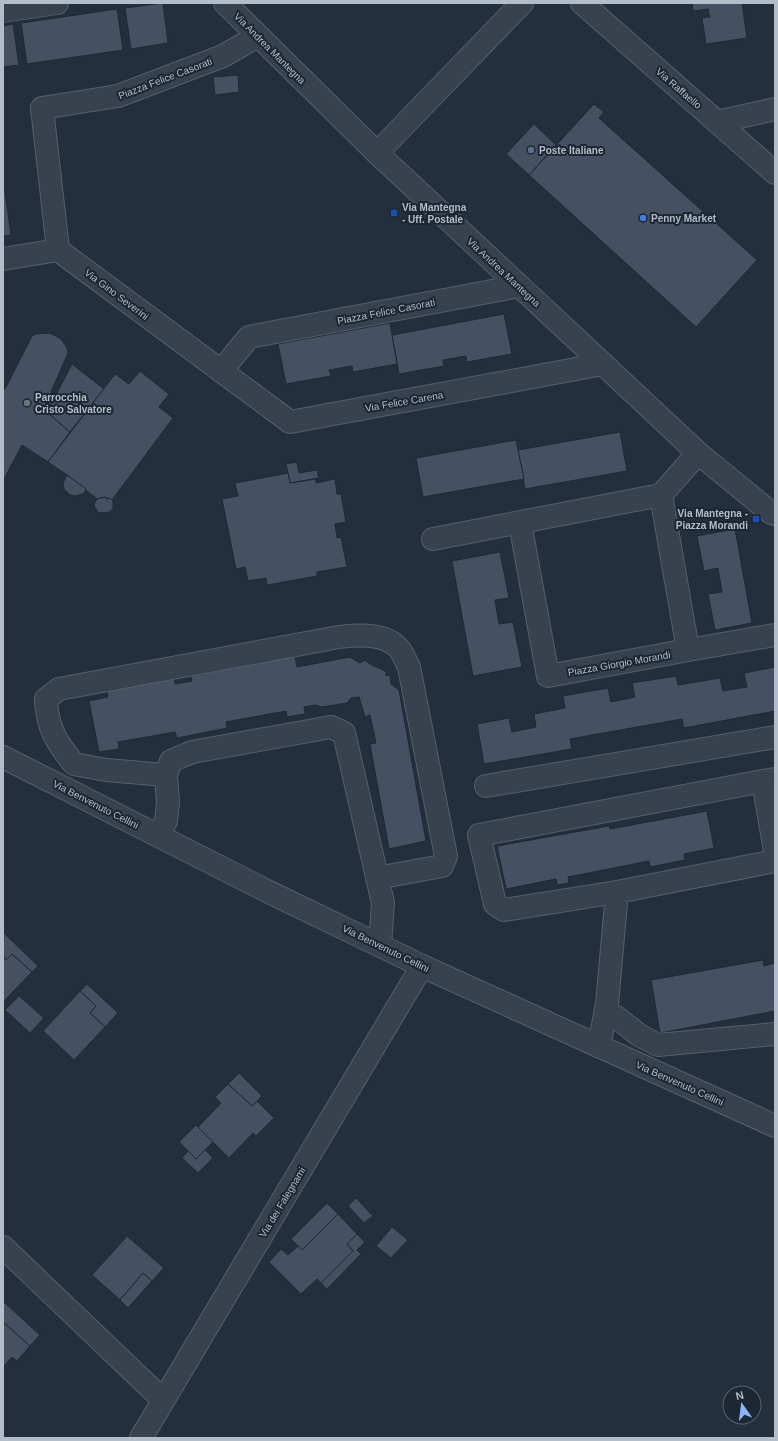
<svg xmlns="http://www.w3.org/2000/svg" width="778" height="1441" viewBox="0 0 778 1441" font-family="Arial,sans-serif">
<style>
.building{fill:#455162;stroke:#1f2835}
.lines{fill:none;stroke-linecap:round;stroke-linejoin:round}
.minor-casing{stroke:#565f6c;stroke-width:24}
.minor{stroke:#38414e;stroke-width:22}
.service-dot{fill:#5c6f8a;stroke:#1d2633;stroke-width:1.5}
.transit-dot{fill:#1a4fb4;stroke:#1d2633;stroke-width:1.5}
.shop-dot{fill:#3f7fe0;stroke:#1d2633;stroke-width:1.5}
.worship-dot{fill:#6b7280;stroke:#1d2633;stroke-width:1.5}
.labels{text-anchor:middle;stroke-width:4;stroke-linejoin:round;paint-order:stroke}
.street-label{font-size:10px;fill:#b4bcc9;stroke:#1d2633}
.poi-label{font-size:10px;font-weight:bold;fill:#b4bcc9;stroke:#1d2633;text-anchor:start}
</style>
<rect width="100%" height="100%" fill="#242f3e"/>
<!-- building -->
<g class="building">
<polygon points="163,3 168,43 131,49 125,8"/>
<polygon points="692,3 742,3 747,38 706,44 702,18 710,17 708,9 693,11"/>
<polygon points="117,9 123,50 27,64 21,23"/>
<polygon points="13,24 19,65 3,67 3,26"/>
<polygon points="238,75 239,92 215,95 213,77"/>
<polygon points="594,104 604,112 599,118 757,260 696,327 529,175"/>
<polygon points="534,124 556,145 529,175 506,154"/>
<polygon points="5,192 11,235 3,236 3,193"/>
<polygon points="504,314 512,354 467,362 466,356 443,360 444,366 399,374 392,335"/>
<polygon points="390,323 397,364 353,372 352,366 329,370 331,376 286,384 278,344"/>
<polygon points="50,333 61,339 67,348 68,353 51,392 56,395 47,412 70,432 48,462 22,445 3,481 3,388 5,389 32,336 36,334"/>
<polygon points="72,364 104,389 70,432 47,412"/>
<polygon points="140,371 169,394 159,407 173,418 112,500 105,497 97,499 67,475 48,462 115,374 129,384"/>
<polygon points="620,432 627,471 525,489 518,450"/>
<polygon points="516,440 524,479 423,497 416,458"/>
<polygon points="297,462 299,473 317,470 319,478 290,483 286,464"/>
<polygon points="288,473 290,483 316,479 316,483 335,479 337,494 341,494 346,522 335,524 337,538 341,537 347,567 317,572 317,576 267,585 266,578 248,581 245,567 236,569 222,499 238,496 235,483"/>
<polygon points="67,475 86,489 85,492 82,494 76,496 70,495 64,489 63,483"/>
<polygon points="105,497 107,499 110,498 113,501 113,508 110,512 103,513 100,512 99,513 94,506 95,502 97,499"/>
<polygon points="735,529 752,623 715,630 708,594 722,592 718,568 704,571 697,536"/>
<polygon points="500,552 509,598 495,600 499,624 513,622 522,667 473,676 452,561"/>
<polygon points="295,656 297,667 350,657 360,663 365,660 370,664 387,672 385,675 390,676 391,684 399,690 426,841 389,849 370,744 376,743 370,715 365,717 359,697 351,698 347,703 322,707 316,705 304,707 305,714 287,717 286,711 226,722 227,728 177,738 175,732 118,742 119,749 99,752 89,701 108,697 107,691 174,678 175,684 192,681 191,676"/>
<polygon points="775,667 775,711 684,728 682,719 570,739 572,749 484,764 477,724 509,718 512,732 536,727 534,714 565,708 563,696 608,688 611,702 635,697 632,683 676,676 678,685 720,678 723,691 747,687 744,673"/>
<polygon points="707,811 714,848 684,854 685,860 650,867 649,861 568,877 569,883 557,885 556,879 506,889 497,846 609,826 610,829"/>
<polygon points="4,933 38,966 32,972 12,954 6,960 3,956"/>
<polygon points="12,954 32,972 3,1002 3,956 6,960"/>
<polygon points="763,960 764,966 775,963 775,1011 660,1033 651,980"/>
<polygon points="87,984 118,1013 105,1027 90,1013 96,1006 80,991"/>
<polygon points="80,991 96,1006 90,1013 105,1027 74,1060 43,1031"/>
<polygon points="19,996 44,1018 30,1033 5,1010"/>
<polygon points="239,1073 262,1096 252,1106 228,1084"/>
<polygon points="228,1084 252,1106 257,1101 274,1118 256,1136 253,1133 229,1158 198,1127 221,1103 215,1097"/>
<polygon points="196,1125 213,1142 196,1159 179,1142"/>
<polygon points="205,1150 213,1158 198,1173 182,1158 188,1151 196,1159"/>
<polygon points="356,1198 373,1216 364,1223 348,1206"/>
<polygon points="327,1203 338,1214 302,1250 291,1239"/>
<polygon points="338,1214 357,1234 347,1244 353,1251 321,1283 317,1279 301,1294 269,1262 281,1249 288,1255 298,1246 302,1250"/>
<polygon points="392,1227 408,1240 391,1258 376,1246"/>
<polygon points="357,1234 365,1242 357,1250 361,1254 327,1289 321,1283 353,1251 347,1244"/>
<polygon points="127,1236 164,1268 152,1281 143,1273 120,1300 92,1275"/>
<polygon points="143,1273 152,1281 128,1308 120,1300"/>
<polygon points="5,1303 40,1335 30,1346 3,1322 3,1305"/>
<polygon points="3,1322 30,1346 17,1361 12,1357 3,1367"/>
</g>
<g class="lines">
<defs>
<g id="minor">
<polyline points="225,3 377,153 603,364 698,453 770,512 775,514"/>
<polyline points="582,3 775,173"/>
<polyline points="3,11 57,3"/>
<polyline points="717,122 775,109"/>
<polyline points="377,153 522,3"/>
<polyline points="58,250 42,108 118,96 223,56 258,36"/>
<polyline points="3,259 58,250 290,422 603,364"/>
<polyline points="221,371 249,337 519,286"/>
<polyline points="520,523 548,676 688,650 661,495"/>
<polyline points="433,539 661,495 698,453"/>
<polyline points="688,650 775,635"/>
<polyline points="3,757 269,892 422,966 775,1126"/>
<path d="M 166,775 L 106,770 L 74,764 C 56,742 47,727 46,699 L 59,689 L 339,637 C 359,635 386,632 400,650 C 404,655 406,662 409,667 L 446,856 L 442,866 L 377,878"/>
<polyline points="775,779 763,781 775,851"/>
<polyline points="486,786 775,737"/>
<polyline points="158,835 166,821 168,803 166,775 171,761 192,752 331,727 344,733 383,903 380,945"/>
<polyline points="617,892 504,910 495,904 479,835 763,781"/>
<polyline points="605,1014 616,1017 639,1035 658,1045 775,1034"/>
<polyline points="599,1046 607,1004 617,892 775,861"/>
<polyline points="3,1247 163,1400"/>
<polyline points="141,1438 422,966"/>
</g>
</defs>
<!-- minor casing -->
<use href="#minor" class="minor-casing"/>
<!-- minor -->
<use href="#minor" class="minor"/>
</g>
<!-- markers -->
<circle class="service-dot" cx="531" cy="150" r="4"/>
<g class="transit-dot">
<rect x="390" y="209" width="8" height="8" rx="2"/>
<rect x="752" y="515" width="8" height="8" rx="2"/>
</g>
<circle class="shop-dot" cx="643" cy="218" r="4"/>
<circle class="worship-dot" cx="27" cy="403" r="4"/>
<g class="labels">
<!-- street labels -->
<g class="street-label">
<text transform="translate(270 48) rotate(45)" y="4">Via Andrea Mantegna</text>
<text transform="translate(165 78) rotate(-21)" y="4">Piazza Felice Casorati</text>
<text transform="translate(679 88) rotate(41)" y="4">Via Raffaello</text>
<text transform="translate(504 272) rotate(43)" y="4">Via Andrea Mantegna</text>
<text transform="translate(117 294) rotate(37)" y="4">Via Gino Severini</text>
<text transform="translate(386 311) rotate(-11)" y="4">Piazza Felice Casorati</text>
<text transform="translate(404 401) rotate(-10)" y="4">Via Felice Carena</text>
<text transform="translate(619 663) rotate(-10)" y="4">Piazza Giorgio Morandi</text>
<text transform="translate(96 804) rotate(27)" y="4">Via Benvenuto Cellini</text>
<text transform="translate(386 948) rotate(26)" y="4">Via Benvenuto Cellini</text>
<text transform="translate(680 1083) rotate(24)" y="4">Via Benvenuto Cellini</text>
<text transform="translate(282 1202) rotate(-59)" y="4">Via dei Falegnami</text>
</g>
<!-- poi labels -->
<g class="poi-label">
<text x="539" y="154">Poste Italiane</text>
<text x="402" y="211">Via Mantegna<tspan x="402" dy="12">- Uff. Postale</tspan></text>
<text x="651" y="222">Penny Market</text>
<text x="35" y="401">Parrocchia<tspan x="35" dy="12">Cristo Salvatore</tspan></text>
<text x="748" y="517" text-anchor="end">Via Mantegna -<tspan x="748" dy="12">Piazza Morandi</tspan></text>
</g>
</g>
<!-- border -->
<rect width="778" height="1441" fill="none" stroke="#b4bcc9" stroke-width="8"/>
<!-- north arrow -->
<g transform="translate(742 1405) rotate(346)"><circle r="19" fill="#1d2633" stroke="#59626f"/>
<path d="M0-3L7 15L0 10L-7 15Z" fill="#8ab4f8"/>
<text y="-6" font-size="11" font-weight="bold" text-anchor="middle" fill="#b4bcc9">N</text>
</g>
</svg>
